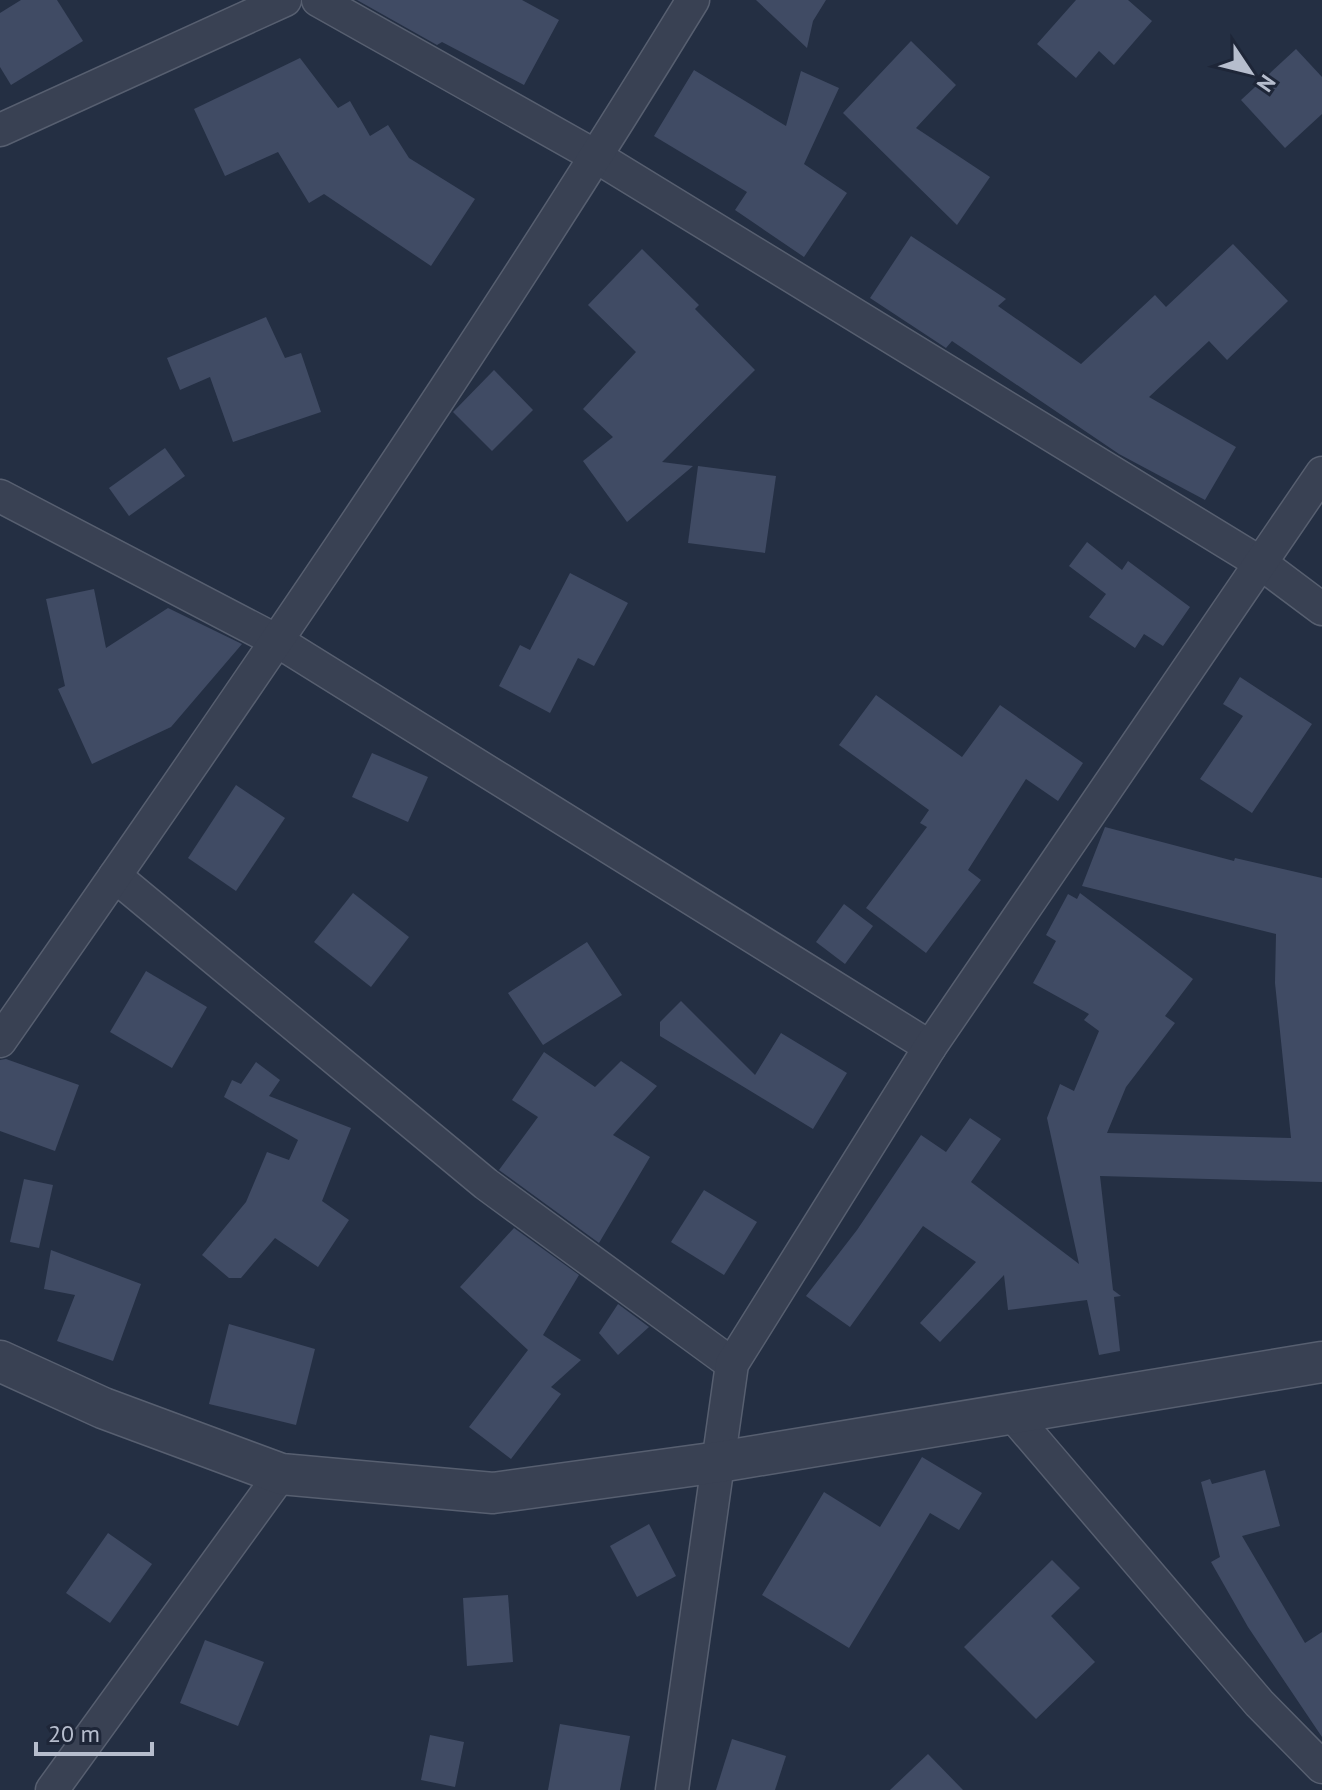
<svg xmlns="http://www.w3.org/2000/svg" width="1322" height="1790" viewBox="0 0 1322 1790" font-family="'PT Sans',sans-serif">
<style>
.building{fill:#404b64}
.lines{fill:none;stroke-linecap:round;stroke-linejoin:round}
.minor-casing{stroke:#575f70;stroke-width:35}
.tertiary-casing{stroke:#575f70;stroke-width:43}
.minor{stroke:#394153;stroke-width:32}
.tertiary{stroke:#394153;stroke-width:40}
</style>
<rect width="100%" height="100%" fill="#242f43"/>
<!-- building -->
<g class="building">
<polygon points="21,0 57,0 83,41 11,85 0,67 0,13"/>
<polygon points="357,0 522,0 559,20 524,85 442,42 437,45"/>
<polygon points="756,0 826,0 813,21 807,48"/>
<polygon points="1076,0 1128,0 1152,21 1114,65 1099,51 1076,78 1037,44"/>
<polygon points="911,41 956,85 916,128 990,177 957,225 843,113"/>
<polygon points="1296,49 1322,77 1322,114 1285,148 1241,100"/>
<polygon points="300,58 338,108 350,101 370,136 388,125 409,158 475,199 431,266 324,194 309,203 278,152 225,176 194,109"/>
<polygon points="694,70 786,126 801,71 839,88 804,164 847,193 804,257 735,210 747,192 654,136"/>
<polygon points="911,236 1006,299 998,306 1081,364 1155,295 1166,307 1233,244 1288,301 1227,360 1209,341 1149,397 1236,447 1205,500 1119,454 952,341 946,348 870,298"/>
<polygon points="642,249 699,305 695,309 755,370 662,462 693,466 627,522 583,461 613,437 583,409 636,352 588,305"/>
<polygon points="266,317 285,358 301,353 321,412 233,442 210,377 180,390 167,358"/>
<polygon points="494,370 533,410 492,451 453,412"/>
<polygon points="165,448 185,476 129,516 109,488"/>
<polygon points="698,466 776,476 765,553 688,543"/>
<polygon points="1087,542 1122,570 1128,561 1190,607 1163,646 1144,634 1135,648 1089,617 1106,594 1069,566"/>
<polygon points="570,573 628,603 594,666 578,658 550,713 499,686 520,645 530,650"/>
<polygon points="94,589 106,648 168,608 242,644 171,727 92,764 58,689 65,686 46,599"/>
<polygon points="1240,677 1312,724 1252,813 1200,779 1243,716 1223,704"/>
<polygon points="876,695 962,757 1000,705 1083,763 1058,801 1026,779 968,870 981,880 926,953 866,908 927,827 920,823 929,810 839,745"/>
<polygon points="372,753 428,777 408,822 352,797"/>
<polygon points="236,785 285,818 236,891 188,858"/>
<polygon points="1105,827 1234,861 1235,858 1322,878 1322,1182 1100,1176 1113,1290 1121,1296 1114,1297 1120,1351 1099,1355 1087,1300 1008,1310 1004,1275 940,1342 920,1323 976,1262 923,1226 850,1327 806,1296 857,1230 921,1135 946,1152 970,1118 1001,1139 971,1182 1079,1264 1047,1118 1060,1084 1074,1091 1099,1031 1084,1020 1089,1014 1033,983 1056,941 1046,935 1068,894 1077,899 1080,893 1193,979 1165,1016 1175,1023 1126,1087 1107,1133 1291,1138 1275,983 1276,934 1082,886"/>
<polygon points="353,893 409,937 371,987 314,942"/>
<polygon points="844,904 873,926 845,964 816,942"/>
<polygon points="587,942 622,995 543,1045 508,993"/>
<polygon points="146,971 207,1007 172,1068 110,1032"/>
<polygon points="681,1001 755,1075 781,1033 847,1073 813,1129 660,1036 660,1022"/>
<polygon points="544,1052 595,1087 621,1061 657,1086 613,1135 650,1157 599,1243 499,1170 538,1117 512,1100"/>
<polygon points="6,1059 79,1085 55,1151 0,1131 0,1060"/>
<polygon points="256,1062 280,1080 269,1096 351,1128 322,1201 349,1220 318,1267 275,1238 241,1278 229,1278 202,1255 246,1202 267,1152 289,1160 298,1140 224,1097 232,1080 241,1084"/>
<polygon points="24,1179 53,1185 39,1248 10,1242"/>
<polygon points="704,1190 757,1222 724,1275 671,1242"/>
<polygon points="514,1228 579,1275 543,1335 581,1360 551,1387 561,1394 511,1459 469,1427 528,1350 460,1287"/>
<polygon points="51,1250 141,1284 113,1361 57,1341 75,1295 44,1289"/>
<polygon points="618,1304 649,1327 618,1355 599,1333"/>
<polygon points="229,1324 315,1349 296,1425 209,1404"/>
<polygon points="922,1457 982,1493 959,1530 930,1513 849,1648 762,1595 824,1492 880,1527"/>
<polygon points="1265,1470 1280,1526 1242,1536 1305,1643 1322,1632 1322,1737 1248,1627 1211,1562 1220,1557 1201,1482 1210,1479 1212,1484"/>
<polygon points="649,1524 676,1576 637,1597 610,1546"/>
<polygon points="108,1533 152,1564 110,1623 66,1593"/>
<polygon points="1052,1560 1080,1588 1051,1616 1095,1662 1036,1719 964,1647"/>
<polygon points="508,1595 513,1662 467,1666 463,1598"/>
<polygon points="205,1640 264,1662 238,1726 180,1703"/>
<polygon points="560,1724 630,1736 620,1790 548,1790"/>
<polygon points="430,1735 464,1742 455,1787 421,1780"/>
<polygon points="732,1739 786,1756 775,1790 716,1790"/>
<polygon points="928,1754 963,1790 890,1790"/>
</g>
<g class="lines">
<defs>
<g id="minor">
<polyline points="318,0 597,157 1262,564 1322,609"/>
<polyline points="0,130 285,0"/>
<polyline points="0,496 279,642 930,1047"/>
<polyline points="115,876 486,1184 732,1364"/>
<path d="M 0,1041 C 239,699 475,356 693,0"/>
<polyline points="1012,1414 1259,1703 1322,1767"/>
<polyline points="52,1790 281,1474"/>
<polyline points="672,1790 732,1364 930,1047 1322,473"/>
</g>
<polyline id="tertiary" points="0,1361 103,1408 281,1474 493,1493 719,1462 1322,1362"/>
</defs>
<!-- minor casing -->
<use href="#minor" class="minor-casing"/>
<!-- tertiary casing -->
<use href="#tertiary" class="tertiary-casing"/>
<!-- minor -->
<use href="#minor" class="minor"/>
<!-- tertiary -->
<use href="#tertiary" class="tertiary"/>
</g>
<!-- north arrow -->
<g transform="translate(1250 72) rotate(125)" stroke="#1e2638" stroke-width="6" paint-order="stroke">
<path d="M0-6L14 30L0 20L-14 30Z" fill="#b6bdcd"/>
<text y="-12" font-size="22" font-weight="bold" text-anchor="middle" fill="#b6bdcd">N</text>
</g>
<!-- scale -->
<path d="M36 1742v12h116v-12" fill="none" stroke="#b6bdcd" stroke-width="4"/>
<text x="48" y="1742" font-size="24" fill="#b6bdcd" stroke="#1e2638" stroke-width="6" paint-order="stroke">20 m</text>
</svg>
